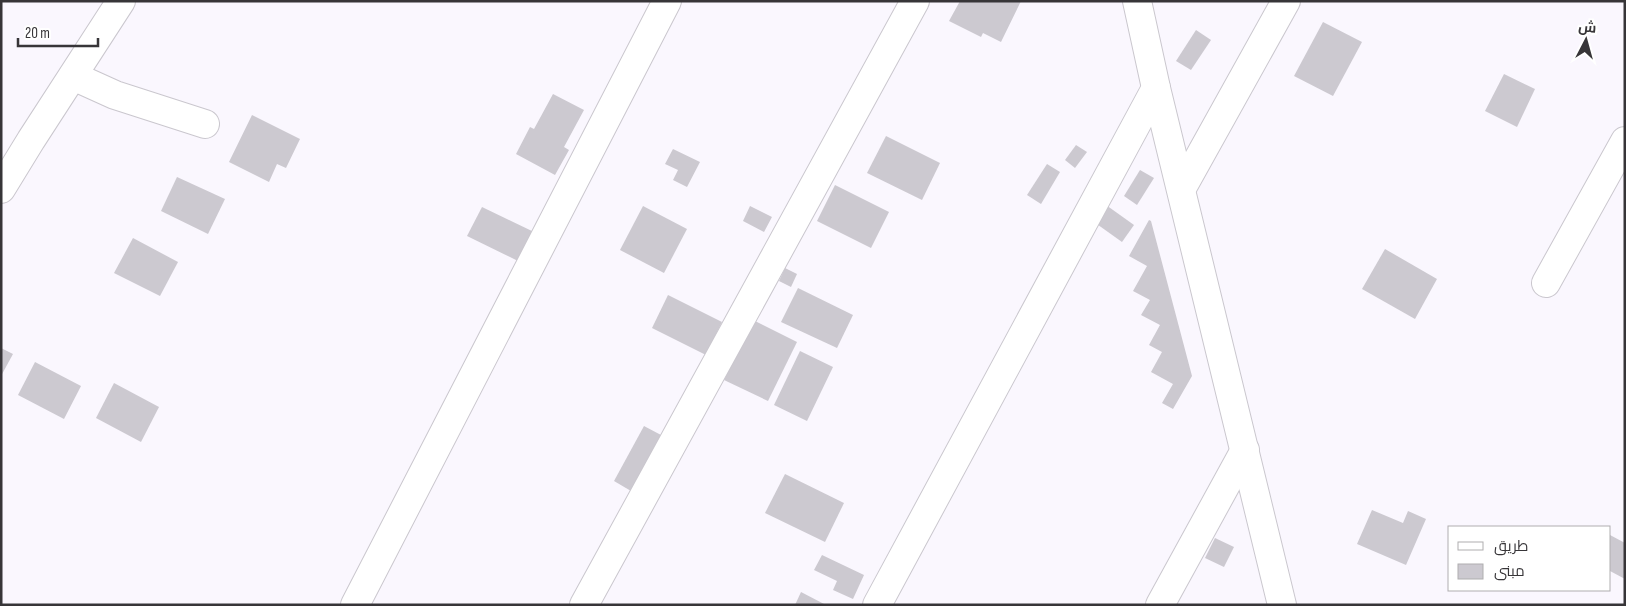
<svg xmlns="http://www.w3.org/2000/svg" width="1626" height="606" viewBox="0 0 1626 606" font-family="'Sofia Sans Condensed',Cairo,sans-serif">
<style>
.building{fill:#ccc9d0}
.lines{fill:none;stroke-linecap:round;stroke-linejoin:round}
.minor-casing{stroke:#cac7ce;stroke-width:30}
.minor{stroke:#fff;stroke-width:28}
</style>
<rect width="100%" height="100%" fill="#faf7fe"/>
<!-- building -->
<g class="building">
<polygon points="960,1 1021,1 1001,42 983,33 981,37 949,21"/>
<polygon points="1323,22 1362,42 1333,96 1294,76"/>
<polygon points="1196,30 1211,40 1191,70 1176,61"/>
<polygon points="1504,74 1535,89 1517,127 1485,111"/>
<polygon points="553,94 584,110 564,147 569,150 555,175 516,154 530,127 534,129"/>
<polygon points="252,115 300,139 286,168 277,164 269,182 229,162"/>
<polygon points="886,136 940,163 922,200 867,173"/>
<polygon points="1076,145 1087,152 1075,168 1065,160"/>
<polygon points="673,149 700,162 687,187 673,180 678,170 665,164"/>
<polygon points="1047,164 1060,172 1041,204 1027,195"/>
<polygon points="1140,170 1154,178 1137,205 1124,196"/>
<polygon points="177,177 225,199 208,234 161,211"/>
<polygon points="835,185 889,212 871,248 817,221"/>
<polygon points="1106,205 1134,225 1122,242 1094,222"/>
<polygon points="643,206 687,229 664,273 620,250"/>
<polygon points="750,206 772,217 764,232 743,221"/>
<polygon points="482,207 534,232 520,262 467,236"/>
<polygon points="1149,220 1151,221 1192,376 1173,409 1162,403 1173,384 1151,372 1162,352 1149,345 1160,325 1141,315 1150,300 1133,291 1147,266 1129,256"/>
<polygon points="133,238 178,262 160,296 114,273"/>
<polygon points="1385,249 1437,279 1415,319 1362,289"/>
<polygon points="785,268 797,274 791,287 779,281"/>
<polygon points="798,288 853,315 837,348 781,322"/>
<polygon points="668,295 722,322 706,355 652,328"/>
<polygon points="753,320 797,342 768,401 724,380"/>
<polygon points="1,348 13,354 1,376"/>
<polygon points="800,351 833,367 807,421 774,405"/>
<polygon points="35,362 81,386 64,419 18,395"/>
<polygon points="114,383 159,407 141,442 96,418"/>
<polygon points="644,426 661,435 631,491 614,481"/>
<polygon points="785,474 844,503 825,542 765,513"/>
<polygon points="1372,510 1403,523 1408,511 1426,519 1406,565 1357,544"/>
<polygon points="1610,535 1625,543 1625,579 1610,571"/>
<polygon points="1215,538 1234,547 1224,567 1205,558"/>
<polygon points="822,555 864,575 853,599 833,590 837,581 814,570"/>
<polygon points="801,592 826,605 795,605"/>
</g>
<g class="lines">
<defs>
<g id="minor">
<polyline points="1137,1 1156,88 1282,605"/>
<polyline points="73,76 115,95 205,124"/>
<polyline points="1182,188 1286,1"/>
<polyline points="1,189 31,140 121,1"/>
<polyline points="1546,283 1625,141"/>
<polyline points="355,605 667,1"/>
<polyline points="584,605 915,1"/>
<polyline points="877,605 1156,88"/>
<polyline points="1160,605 1245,450"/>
</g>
</defs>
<!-- minor casing -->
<use href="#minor" class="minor-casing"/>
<!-- minor -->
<use href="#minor" class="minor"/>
</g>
<!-- border -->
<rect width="1626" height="606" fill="none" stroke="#373538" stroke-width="5"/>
<!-- legend -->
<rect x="1448" y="526" width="162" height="65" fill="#ffffff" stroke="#afaeaf"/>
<rect x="1458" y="542" width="25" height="8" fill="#ffffff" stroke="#afaeaf"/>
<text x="1494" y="551" font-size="15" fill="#373538">طريق</text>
<rect x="1458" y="564" width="25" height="15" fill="#ccc9d0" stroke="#afaeaf"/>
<text x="1494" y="576" font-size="15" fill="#373538">مبنى</text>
<!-- north arrow -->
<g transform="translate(1586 40) rotate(6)" stroke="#ffffff" stroke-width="4" paint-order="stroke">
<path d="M0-4L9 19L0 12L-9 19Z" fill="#373538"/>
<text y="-8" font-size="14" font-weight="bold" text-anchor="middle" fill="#373538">ش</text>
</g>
<!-- scale -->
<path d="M18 38v8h80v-8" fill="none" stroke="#373538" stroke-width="2.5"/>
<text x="25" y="38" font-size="15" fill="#373538" stroke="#ffffff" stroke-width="4" paint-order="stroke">20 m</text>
</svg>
